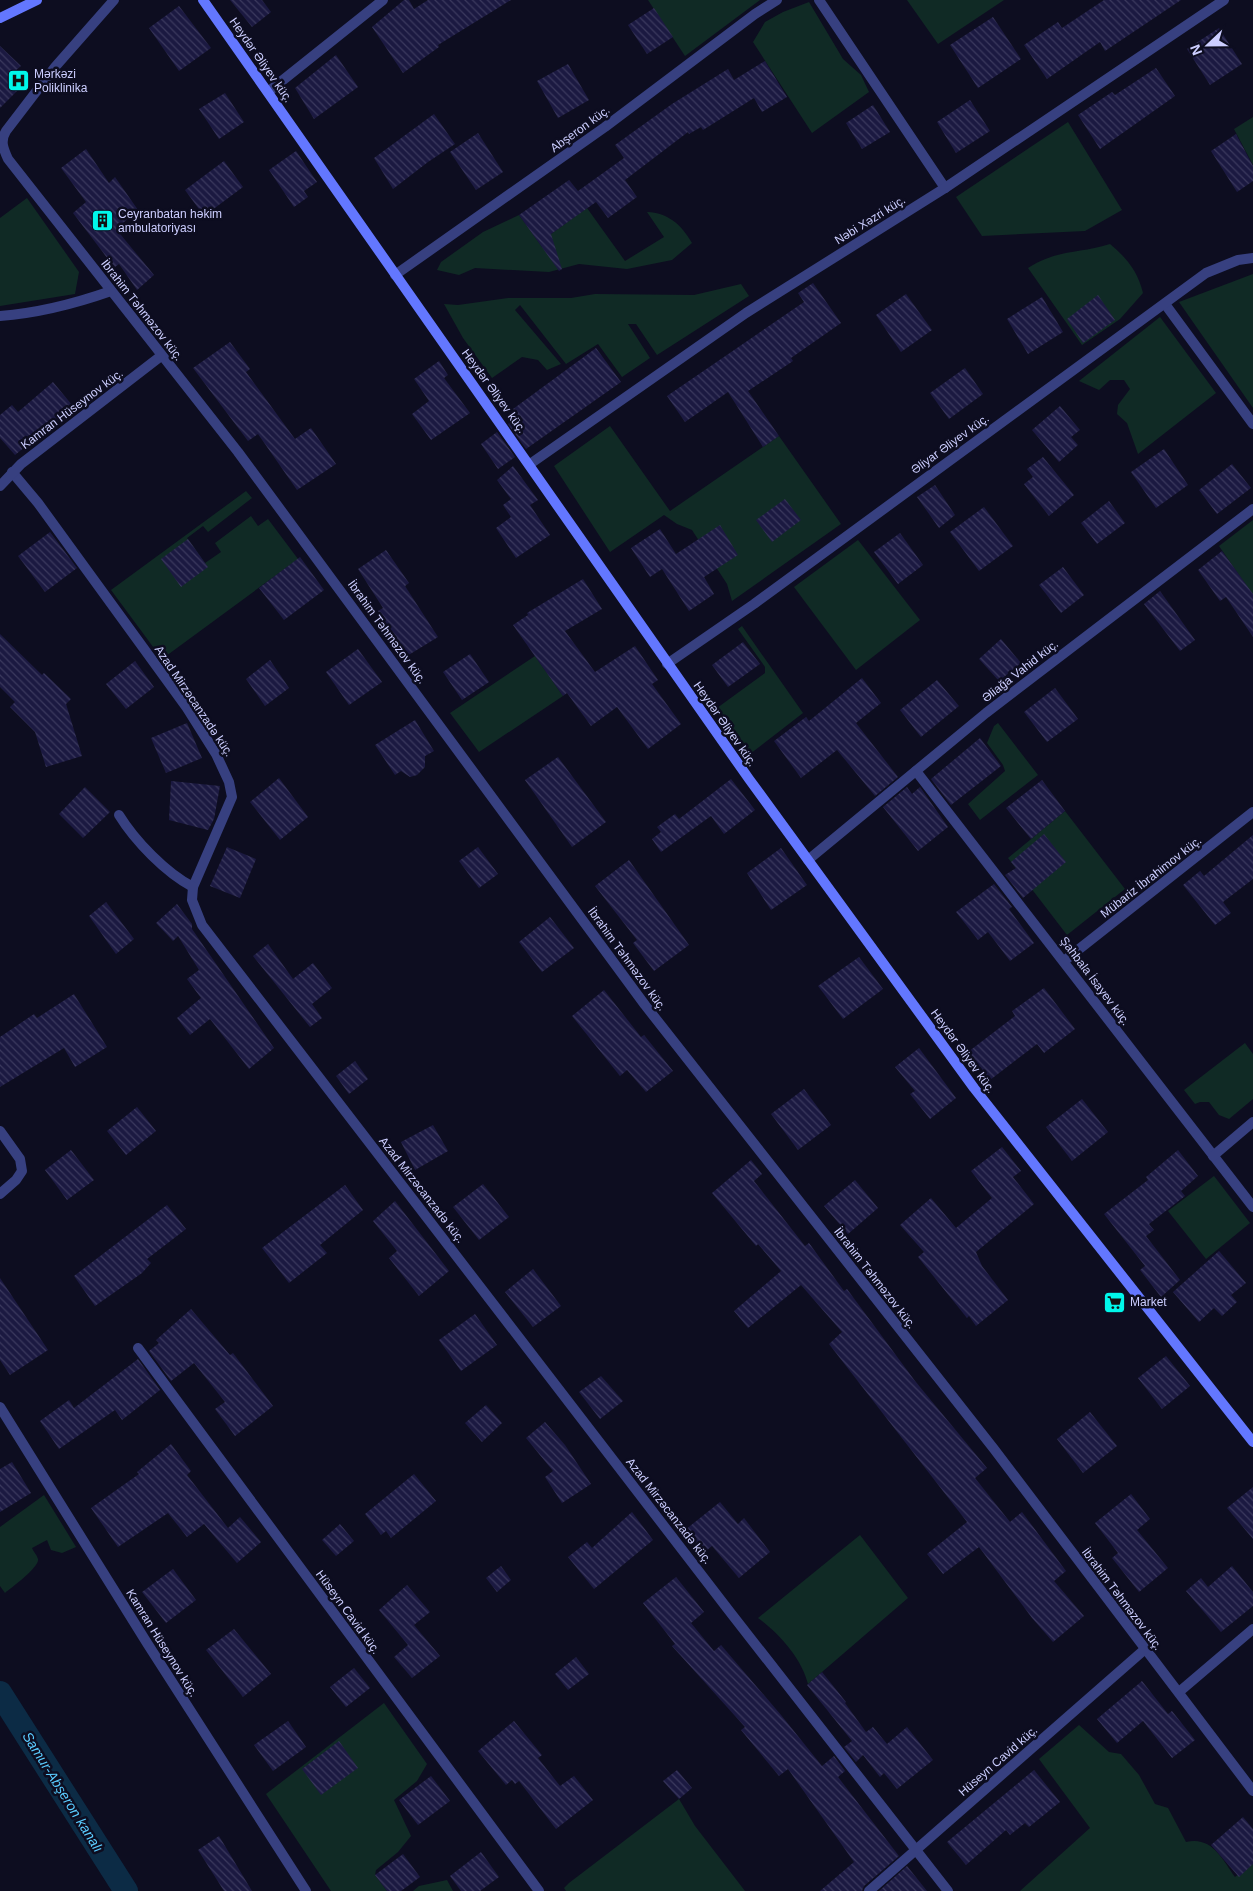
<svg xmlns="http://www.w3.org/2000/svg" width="1253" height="1891" viewBox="0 0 1253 1891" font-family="Helvetica,sans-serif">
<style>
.grass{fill:#102a25}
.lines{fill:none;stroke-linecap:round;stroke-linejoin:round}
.canal{stroke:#0c2b45;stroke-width:24}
.building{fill:url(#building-back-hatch)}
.street{stroke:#374080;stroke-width:10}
.secondary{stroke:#6377ff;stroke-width:10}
.labels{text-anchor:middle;stroke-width:5;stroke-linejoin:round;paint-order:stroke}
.street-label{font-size:12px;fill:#ccceff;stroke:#0d0d20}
.poi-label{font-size:12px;fill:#ccceff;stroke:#0d0d20;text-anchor:start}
.water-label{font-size:14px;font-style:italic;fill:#5accff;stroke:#0d0d20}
</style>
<defs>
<pattern id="building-back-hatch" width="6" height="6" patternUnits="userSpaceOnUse" patternTransform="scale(1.25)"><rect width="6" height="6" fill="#1b1941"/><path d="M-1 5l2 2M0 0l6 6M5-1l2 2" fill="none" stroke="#3b395e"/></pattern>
</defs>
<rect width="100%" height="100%" fill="#0d0d20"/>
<!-- grass -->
<g class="grass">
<polygon points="648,0 760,0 685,56"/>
<polygon points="907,0 1004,0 938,44"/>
<polygon points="809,2 843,59 861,75 869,92 812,133 753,42 765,22 783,12"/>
<polygon points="1253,117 1253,165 1234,129"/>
<polygon points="1068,122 1122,210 1085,231 982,236 956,197"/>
<polygon points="27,198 79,272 75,294 0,306 0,218"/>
<path d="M 587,208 L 625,261 L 664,237 L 647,212 C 668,213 681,224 692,243 L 672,260 L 627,269 L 579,264 L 549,272 L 475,268 L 459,275 L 437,270 L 441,262 L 483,232 L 519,215 L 542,247 L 551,234 Z"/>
<path d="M 1110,244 C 1127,258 1138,272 1143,293 L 1120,319 L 1082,345 L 1028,268 C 1058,249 1078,254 1110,244 Z"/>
<polygon points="1253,274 1253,408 1179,302"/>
<polygon points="741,284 749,296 657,355 636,324 628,324 650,358 622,377 598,344 566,364 520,305 515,310 561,364 547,370 538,360 522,357 492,378 463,338 444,304 458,305 508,298 571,298 595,294 694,295"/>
<polygon points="1160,317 1216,393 1138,454 1127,423 1117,414 1118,405 1130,389 1124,380 1110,380 1099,390 1079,381"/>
<polygon points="610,426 670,511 779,436 841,524 732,601 727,584 692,530 677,524 664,515 610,552 554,466"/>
<polygon points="246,491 252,498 208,532 203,526 187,538 205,563 221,552 215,543 251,516 258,526 268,519 298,559 162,659 111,590"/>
<polygon points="1253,520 1253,595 1219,546"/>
<polygon points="858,540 920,620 856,670 794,587"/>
<polygon points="742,626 803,713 750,754 717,708 765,673 765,667 738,629"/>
<polygon points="535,656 563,696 479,752 450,713"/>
<polygon points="998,723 1038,775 980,820 968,804 1005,771 1003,765 987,743 994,726"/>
<polygon points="1065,811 1125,889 1067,935 1008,858"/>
<polygon points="1245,1043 1253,1054 1253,1099 1229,1119 1219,1115 1209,1102 1200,1102 1195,1104 1184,1090"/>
<polygon points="1214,1176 1250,1223 1206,1259 1168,1211"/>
<path d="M 44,1495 L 76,1547 L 62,1553 L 51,1550 L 47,1540 L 32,1548 C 33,1551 37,1555 38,1559 C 40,1567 11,1588 5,1593 L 0,1586 L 0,1527 Z"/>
<path d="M 860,1535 L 908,1598 L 808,1684 C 802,1659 779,1633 758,1618 Z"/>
<polygon points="384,1703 427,1764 417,1781 394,1800 411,1836 398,1852 376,1870 375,1875 387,1891 331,1891 266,1794"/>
<path d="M 1079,1725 L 1109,1752 L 1121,1754 L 1139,1775 L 1155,1804 L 1168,1808 L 1186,1842 C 1212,1836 1222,1859 1235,1877 L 1253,1863 L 1253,1891 L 1020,1891 L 1090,1828 L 1039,1759 Z"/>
<polygon points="679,1799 695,1826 745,1891 566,1891 564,1888 569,1883"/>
<polygon points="447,1880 453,1891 413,1891 419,1886"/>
</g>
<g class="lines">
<!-- canal -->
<polyline class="canal" points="0,1693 126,1891"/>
</g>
<!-- building -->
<g class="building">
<polygon points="230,0 262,0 271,12 252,27"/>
<polygon points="404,0 409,0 414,9 428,0 511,0 438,45 439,47 403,73 372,27"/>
<polygon points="1104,0 1181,0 1105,51 1100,42 1047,79 1024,45 1058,22 1062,28"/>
<polygon points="179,6 211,48 179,71 149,28"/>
<polygon points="654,8 673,37 647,54 628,25"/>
<polygon points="993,17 1021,59 978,88 950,45"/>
<polygon points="1219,28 1242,64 1210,85 1187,49"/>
<polygon points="0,46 21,66 14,72 25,83 0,108"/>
<polygon points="336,55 358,87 314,119 295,88"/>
<polygon points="765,61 787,97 762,112 754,98 703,130 701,127 689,134 688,132 625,180 637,197 608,218 596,202 551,234 562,269 559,271 519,215 569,180 578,191 624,158 615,145 672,104 728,69 734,80"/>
<polygon points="568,64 589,100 558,118 537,81"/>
<polygon points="1156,68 1175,96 1100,149 1078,115 1112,92 1115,95"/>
<polygon points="225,93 244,122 219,139 199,109"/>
<polygon points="970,100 990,131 956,153 937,122"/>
<polygon points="873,105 890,132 862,149 846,123"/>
<polygon points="434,114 455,144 428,162 393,189 374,158"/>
<polygon points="478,133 503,172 476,190 450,152"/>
<polygon points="1236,134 1253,166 1253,181 1237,192 1211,151"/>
<polygon points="86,149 109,183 115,177 138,210 116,229 154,275 137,290 119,264 115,267 108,259 73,213 86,202 61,168"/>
<polygon points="296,151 317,182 304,191 308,197 294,207 269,170"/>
<polygon points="224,161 243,187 204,216 185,190"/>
<polygon points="813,283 841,323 791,358 793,361 748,391 779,436 763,447 728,392 685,422 667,396 804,302 798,293"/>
<polygon points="906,294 932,330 901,352 876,315"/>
<polygon points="1098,295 1115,320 1083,343 1067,319"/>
<polygon points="1042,297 1063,332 1028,354 1007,319"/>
<polygon points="230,342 250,369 246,372 295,439 311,428 336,464 297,490 258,434 248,441 193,368"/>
<polygon points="596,348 621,382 526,449 508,424 518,416 513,409"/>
<polygon points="439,361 448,375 444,378 470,413 431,440 412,414 429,401 414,379"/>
<polygon points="965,368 983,394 949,419 930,393"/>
<polygon points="53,382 77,411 48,428 15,455 0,438 0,415 12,405 18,412"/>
<polygon points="1060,406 1080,430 1071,437 1078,445 1059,462 1032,430"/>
<polygon points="497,432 515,457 498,469 481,444"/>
<polygon points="1164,449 1188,485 1156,508 1131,472"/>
<polygon points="1043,457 1074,495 1049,516 1024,484 1033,477 1027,469"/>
<polygon points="1232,464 1251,488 1217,514 1199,490"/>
<polygon points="513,466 538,500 530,505 550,535 516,558 496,528 511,517 503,505 511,499 497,480"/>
<polygon points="935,485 955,515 939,528 917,497"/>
<polygon points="785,499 801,520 772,542 756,520"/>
<polygon points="1109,501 1125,523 1097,544 1081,523"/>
<polygon points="984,507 1013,546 979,571 950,532"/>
<polygon points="720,525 738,555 704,577 714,594 689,611 662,569 650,577 631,548 660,529 676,554"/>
<polygon points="50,532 77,568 45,592 18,556"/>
<polygon points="900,533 923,565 898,584 874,552"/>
<polygon points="188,539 208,567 181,587 161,559"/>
<polygon points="386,550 409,583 405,586 438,637 407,656 378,611 383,608 358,569"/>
<polygon points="1222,551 1253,594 1253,637 1226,597 1220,601 1198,570"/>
<polygon points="300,557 324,590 284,620 259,588"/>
<polygon points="1063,567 1084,595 1061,613 1039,585"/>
<polygon points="583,579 602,609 565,631 595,672 635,646 658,680 652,684 681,724 648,749 617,707 591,726 567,693 563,696 513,625 528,615 527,613"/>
<polygon points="1160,591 1195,640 1180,651 1144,604"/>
<polygon points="0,634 42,675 44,673 71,699 66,704 82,756 46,767 35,732 10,707 15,702 0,687"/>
<polygon points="1001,639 1021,663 999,681 979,659"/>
<polygon points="743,642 760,664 728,687 712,665"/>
<polygon points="358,649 382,682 349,705 326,672"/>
<polygon points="470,654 489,682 462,700 443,672"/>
<polygon points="270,660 289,688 265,706 246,679"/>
<polygon points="135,661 154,687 126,709 106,684"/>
<polygon points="862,678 881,703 856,723 898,777 875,796 837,750 801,778 774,741 806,717 809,721"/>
<polygon points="937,680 959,706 921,737 900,710"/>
<polygon points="1055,688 1078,719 1047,742 1024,712"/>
<polygon points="415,720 434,751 425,756 425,767 417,775 410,777 401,771 395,775 375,745"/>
<polygon points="187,723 202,758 166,773 151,738"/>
<polygon points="980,738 1001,766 951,805 931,779"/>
<polygon points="558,757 606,822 572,847 525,780"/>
<polygon points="279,778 308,817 280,840 250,802"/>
<polygon points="731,779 755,810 724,834 711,816 661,852 652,839 661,832 657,827 675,814 679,819"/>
<polygon points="1042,780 1065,811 1031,839 1006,808"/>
<polygon points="171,781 220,786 214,819 208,830 169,820"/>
<polygon points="85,787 110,812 83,838 59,814"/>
<polygon points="907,787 912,794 920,787 948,827 918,851 883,807"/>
<polygon points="1044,834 1066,862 1023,898 1005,875 1016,868 1011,862"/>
<polygon points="1253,835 1253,879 1223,902 1231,913 1215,925 1183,885 1200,871 1204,876"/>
<polygon points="227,847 256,859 240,898 210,886"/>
<polygon points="478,847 498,874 479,888 459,861"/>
<polygon points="781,848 807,885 771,910 747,873"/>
<polygon points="629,860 689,945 654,971 633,943 637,940 595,886"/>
<polygon points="994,884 1012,907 1009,909 1034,943 1010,961 988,932 978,940 956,912"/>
<polygon points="106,902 134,939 116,954 89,916"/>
<polygon points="177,904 192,924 192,929 274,1048 249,1069 210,1019 190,1035 177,1018 201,998 187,979 199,970 178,936 173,941 156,923"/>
<polygon points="550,917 574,948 542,972 519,942"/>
<polygon points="268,944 293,979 313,963 332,988 312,1004 322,1018 310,1027 253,956"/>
<polygon points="859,957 883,989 843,1019 818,986"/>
<polygon points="1044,988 1075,1029 1044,1053 1037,1044 990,1080 968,1052 1015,1016 1012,1011"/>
<polygon points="604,990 641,1037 644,1035 673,1071 646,1092 627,1070 620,1076 572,1016"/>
<polygon points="74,994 107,1047 75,1067 64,1048 0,1087 0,1037 34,1014 37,1018"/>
<polygon points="919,1048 956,1098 930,1119 910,1094 915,1091 895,1067"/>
<polygon points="355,1061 368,1079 349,1094 336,1076"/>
<polygon points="804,1089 831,1125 798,1150 771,1114"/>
<polygon points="1082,1099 1108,1132 1072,1161 1046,1127"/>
<polygon points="137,1107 156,1131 126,1155 107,1131"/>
<polygon points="433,1125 448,1151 415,1170 401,1142"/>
<polygon points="1002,1147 1021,1171 1013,1177 1034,1204 976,1252 982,1266 1008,1300 976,1326 969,1316 967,1318 918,1257 924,1252 900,1225 931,1198 956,1228 992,1198 971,1171"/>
<polygon points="71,1150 94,1180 67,1200 45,1170"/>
<polygon points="1178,1150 1198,1176 1181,1191 1185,1196 1149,1224 1154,1230 1146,1236 1180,1280 1161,1297 1140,1270 1145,1266 1104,1214 1148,1180 1146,1177"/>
<polygon points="751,1160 762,1174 754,1181 805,1246 809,1243 844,1291 847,1289 915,1381 987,1468 975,1478 1010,1522 1022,1512 1066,1571 1054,1581 1084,1616 1053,1642 1032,1618 979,1547 943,1574 927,1554 967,1522 829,1344 842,1332 801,1285 748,1328 734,1311 781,1271 758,1244 756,1246 712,1193"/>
<polygon points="855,1180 878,1208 848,1234 824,1206"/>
<polygon points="483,1184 509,1217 479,1240 453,1207"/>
<polygon points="345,1185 363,1210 320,1245 327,1253 289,1283 262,1248"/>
<polygon points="395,1201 449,1271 419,1296 389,1258 397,1251 373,1221"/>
<polygon points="167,1205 186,1229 147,1259 151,1263 142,1273 95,1306 74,1276"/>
<polygon points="1219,1251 1246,1283 1231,1295 1237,1302 1222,1316 1214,1308 1199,1322 1173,1292"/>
<polygon points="533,1269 561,1306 533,1327 505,1292"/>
<polygon points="0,1278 48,1350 10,1375 0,1360"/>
<polygon points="191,1309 230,1355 233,1353 273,1406 235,1436 215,1409 225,1402 194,1363 171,1381 149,1351 159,1343 156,1340"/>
<polygon points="475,1314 497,1345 461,1371 439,1340"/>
<polygon points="1166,1356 1190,1386 1162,1409 1138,1378"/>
<polygon points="138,1359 160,1390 122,1420 115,1410 59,1449 40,1421 69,1400 74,1408"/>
<polygon points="601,1376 623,1401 600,1419 579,1392"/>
<polygon points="486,1405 502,1423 482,1442 465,1423"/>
<polygon points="1090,1412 1117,1446 1083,1473 1057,1439"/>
<polygon points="545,1422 565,1445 591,1484 562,1503 545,1477 553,1471 526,1438"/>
<polygon points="171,1444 191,1471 187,1475 228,1528 240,1517 261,1542 237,1563 204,1524 187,1537 168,1513 118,1547 91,1508 139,1474 137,1472"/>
<polygon points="12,1462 31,1493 0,1512 0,1469"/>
<polygon points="414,1474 436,1501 391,1538 386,1531 381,1535 365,1514"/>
<polygon points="1253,1487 1253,1539 1227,1508"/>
<polygon points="1131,1494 1150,1519 1137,1530 1168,1568 1139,1592 1112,1558 1118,1553 1095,1523"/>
<polygon points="720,1502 738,1524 744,1518 770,1552 739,1578 712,1546 702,1554 685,1530"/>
<polygon points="632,1512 653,1540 594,1589 568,1557 587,1542 592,1548"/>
<polygon points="340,1524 354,1541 336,1556 322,1540"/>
<polygon points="501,1566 511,1580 497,1592 486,1578"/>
<polygon points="1232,1566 1253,1592 1253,1606 1221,1632 1186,1591 1201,1578 1208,1587"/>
<polygon points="173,1569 196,1600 166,1623 142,1592"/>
<polygon points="676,1577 704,1612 691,1623 714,1651 721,1645 781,1715 822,1766 834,1756 845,1771 838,1777 899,1856 864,1886 862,1891 820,1891 854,1862 788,1769 779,1776 741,1730 745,1727 672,1646 675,1644 643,1603"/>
<polygon points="407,1585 430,1612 414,1625 440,1656 412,1678 394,1657 408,1645 379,1610"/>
<polygon points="234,1629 271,1674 243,1697 206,1650"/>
<polygon points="576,1657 589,1674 568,1690 555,1674"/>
<polygon points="354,1668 370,1688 346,1707 330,1687"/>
<polygon points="822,1672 846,1702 845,1703 866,1732 873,1727 887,1744 907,1727 933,1760 897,1789 884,1773 880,1777 863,1755 856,1762 844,1747 852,1741 807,1685"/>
<polygon points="1142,1681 1168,1714 1172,1711 1195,1740 1172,1758 1143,1721 1117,1743 1097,1719"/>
<polygon points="288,1721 306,1747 273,1771 254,1745"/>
<polygon points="514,1721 542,1755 538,1758 560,1786 574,1776 593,1800 556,1829 519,1781 515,1784 512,1780 506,1785 478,1751"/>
<polygon points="339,1741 358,1768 321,1795 302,1769"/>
<polygon points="677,1770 692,1788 679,1799 663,1781"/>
<polygon points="1034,1770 1060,1802 1029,1827 1025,1823 1010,1835 1006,1830 966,1865 947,1842"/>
<polygon points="431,1776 450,1801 418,1825 399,1800"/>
<polygon points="1243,1817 1253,1829 1253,1864 1239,1877 1211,1845"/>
<polygon points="219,1836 252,1891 224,1891 198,1850"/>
<polygon points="481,1852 499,1877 480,1891 461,1891 450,1876"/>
<polygon points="403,1854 420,1877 401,1891 387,1891 375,1875"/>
<polygon points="907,1866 927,1891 879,1891"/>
</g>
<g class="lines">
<!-- street -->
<g class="street">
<path d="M 114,0 L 55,67 L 6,131 C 0,141 3,148 8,159 L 238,452 L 645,1005 L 994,1449 L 1253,1791"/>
<polyline points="819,0 945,188"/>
<polyline points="268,92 383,0"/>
<polyline points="395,275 605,127 755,14 777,0"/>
<polyline points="1165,304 1253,424"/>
<path d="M 0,316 C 40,313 74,304 111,291"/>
<polyline points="530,464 746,313 945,188 1224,0"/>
<polyline points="12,472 38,503 187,708 216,754 229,782 232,797 193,887 192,900 202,925 730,1612 948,1891"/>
<polyline points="0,486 21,464 161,356"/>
<polyline points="667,664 754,604 1206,273 1238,260 1253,258"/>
<polyline points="916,771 1253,1207"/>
<path d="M 119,815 C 135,841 166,873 193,887"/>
<polyline points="808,860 986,713 1253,509"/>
<polyline points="1064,961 1253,812"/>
<polyline points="0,1131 20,1159 22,1171 16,1180 0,1194"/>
<polyline points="1213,1156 1253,1122"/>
<polyline points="138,1348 539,1891"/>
<polyline points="0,1407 147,1643 306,1891"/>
<polyline points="1179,1692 1253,1629"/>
<polyline points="869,1891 1144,1650"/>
</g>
<!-- secondary -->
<g class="secondary">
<polyline points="203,0 749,779 974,1088 1253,1442"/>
<polyline points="0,18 37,0"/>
</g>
</g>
<!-- icons -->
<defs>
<symbol id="hospital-square" viewBox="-11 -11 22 22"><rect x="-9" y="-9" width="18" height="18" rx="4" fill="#00f7ea" stroke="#0d0d20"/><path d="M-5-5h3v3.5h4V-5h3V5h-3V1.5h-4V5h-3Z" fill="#111"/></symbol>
<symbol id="building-square" viewBox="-11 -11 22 22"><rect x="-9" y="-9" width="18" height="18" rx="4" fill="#00f7ea" stroke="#0d0d20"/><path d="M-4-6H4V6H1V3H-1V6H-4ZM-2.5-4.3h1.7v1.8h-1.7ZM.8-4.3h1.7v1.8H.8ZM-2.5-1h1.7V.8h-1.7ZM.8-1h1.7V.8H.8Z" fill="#111"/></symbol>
<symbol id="supermarket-square" viewBox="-11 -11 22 22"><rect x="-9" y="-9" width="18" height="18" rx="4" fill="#00f7ea" stroke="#0d0d20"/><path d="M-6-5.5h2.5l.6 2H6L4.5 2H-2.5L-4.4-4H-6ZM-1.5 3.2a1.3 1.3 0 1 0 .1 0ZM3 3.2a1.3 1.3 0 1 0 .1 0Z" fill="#111"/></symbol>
</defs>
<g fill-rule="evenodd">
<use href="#hospital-square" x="6" y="68" width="25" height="25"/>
<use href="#building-square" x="90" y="208" width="25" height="25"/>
<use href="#supermarket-square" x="1102" y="1290" width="25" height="25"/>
</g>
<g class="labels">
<!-- street labels -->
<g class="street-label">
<text transform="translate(261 60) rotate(55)" y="4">Heydər Əliyev küç.</text>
<text transform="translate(580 129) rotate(-36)" y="4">Abşeron küç.</text>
<text transform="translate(870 220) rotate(-32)" y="4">Nəbi Xəzri küç.</text>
<text transform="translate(142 310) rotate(52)" y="4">İbrahim Təhməzov küç.</text>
<text transform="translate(494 391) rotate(54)" y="4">Heydər Əliyev küç.</text>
<text transform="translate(72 409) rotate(-37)" y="4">Kamran Hüseynov küç.</text>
<text transform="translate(950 444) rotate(-36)" y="4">Əliyar Əliyev küç.</text>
<text transform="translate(387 632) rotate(54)" y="4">İbrahim Təhməzov küç.</text>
<text transform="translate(1020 671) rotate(-38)" y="4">Əliağa Vahid küç.</text>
<text transform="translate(194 701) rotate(56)" y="4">Azad Mirzəcanzadə küç.</text>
<text transform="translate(725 724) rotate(55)" y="4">Heydər Əliyev küç.</text>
<text transform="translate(1151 877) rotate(-38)" y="4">Mübariz İbrahimov küç.</text>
<text transform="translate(627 959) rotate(54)" y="4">İbrahim Təhməzov küç.</text>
<text transform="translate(1095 981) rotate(53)" y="4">Şahbala İsayev küç.</text>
<text transform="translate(963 1051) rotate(54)" y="4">Heydər Əliyev küç.</text>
<text transform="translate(422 1190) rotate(52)" y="4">Azad Mirzəcanzadə küç.</text>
<text transform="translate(875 1278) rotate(52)" y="4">İbrahim Təhməzov küç.</text>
<text transform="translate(669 1511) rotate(52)" y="4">Azad Mirzəcanzadə küç.</text>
<text transform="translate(1122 1599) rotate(53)" y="4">İbrahim Təhməzov küç.</text>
<text transform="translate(348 1612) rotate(54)" y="4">Hüseyn Cavid küç.</text>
<text transform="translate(162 1643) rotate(58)" y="4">Kamran Hüseynov küç.</text>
<text transform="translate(998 1761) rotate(-41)" y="4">Hüseyn Cavid küç.</text>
</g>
<!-- poi labels -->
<g class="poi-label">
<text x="34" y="78">Mərkəzi<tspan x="34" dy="14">Poliklinika</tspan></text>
<text x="118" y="218">Ceyranbatan həkim<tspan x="118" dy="14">ambulatoriyası</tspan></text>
<text x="1130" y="1306">Market</text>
</g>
<!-- water labels -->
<g class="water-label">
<text transform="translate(63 1792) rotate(58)" y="5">Samur-Abşeron kanalı</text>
</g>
</g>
<!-- north arrow -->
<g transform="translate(1208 45) rotate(248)" stroke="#0d0d20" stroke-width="4" paint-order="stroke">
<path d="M0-4L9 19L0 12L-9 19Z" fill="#ccceff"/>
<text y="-8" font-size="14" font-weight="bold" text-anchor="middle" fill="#ccceff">N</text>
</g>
</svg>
